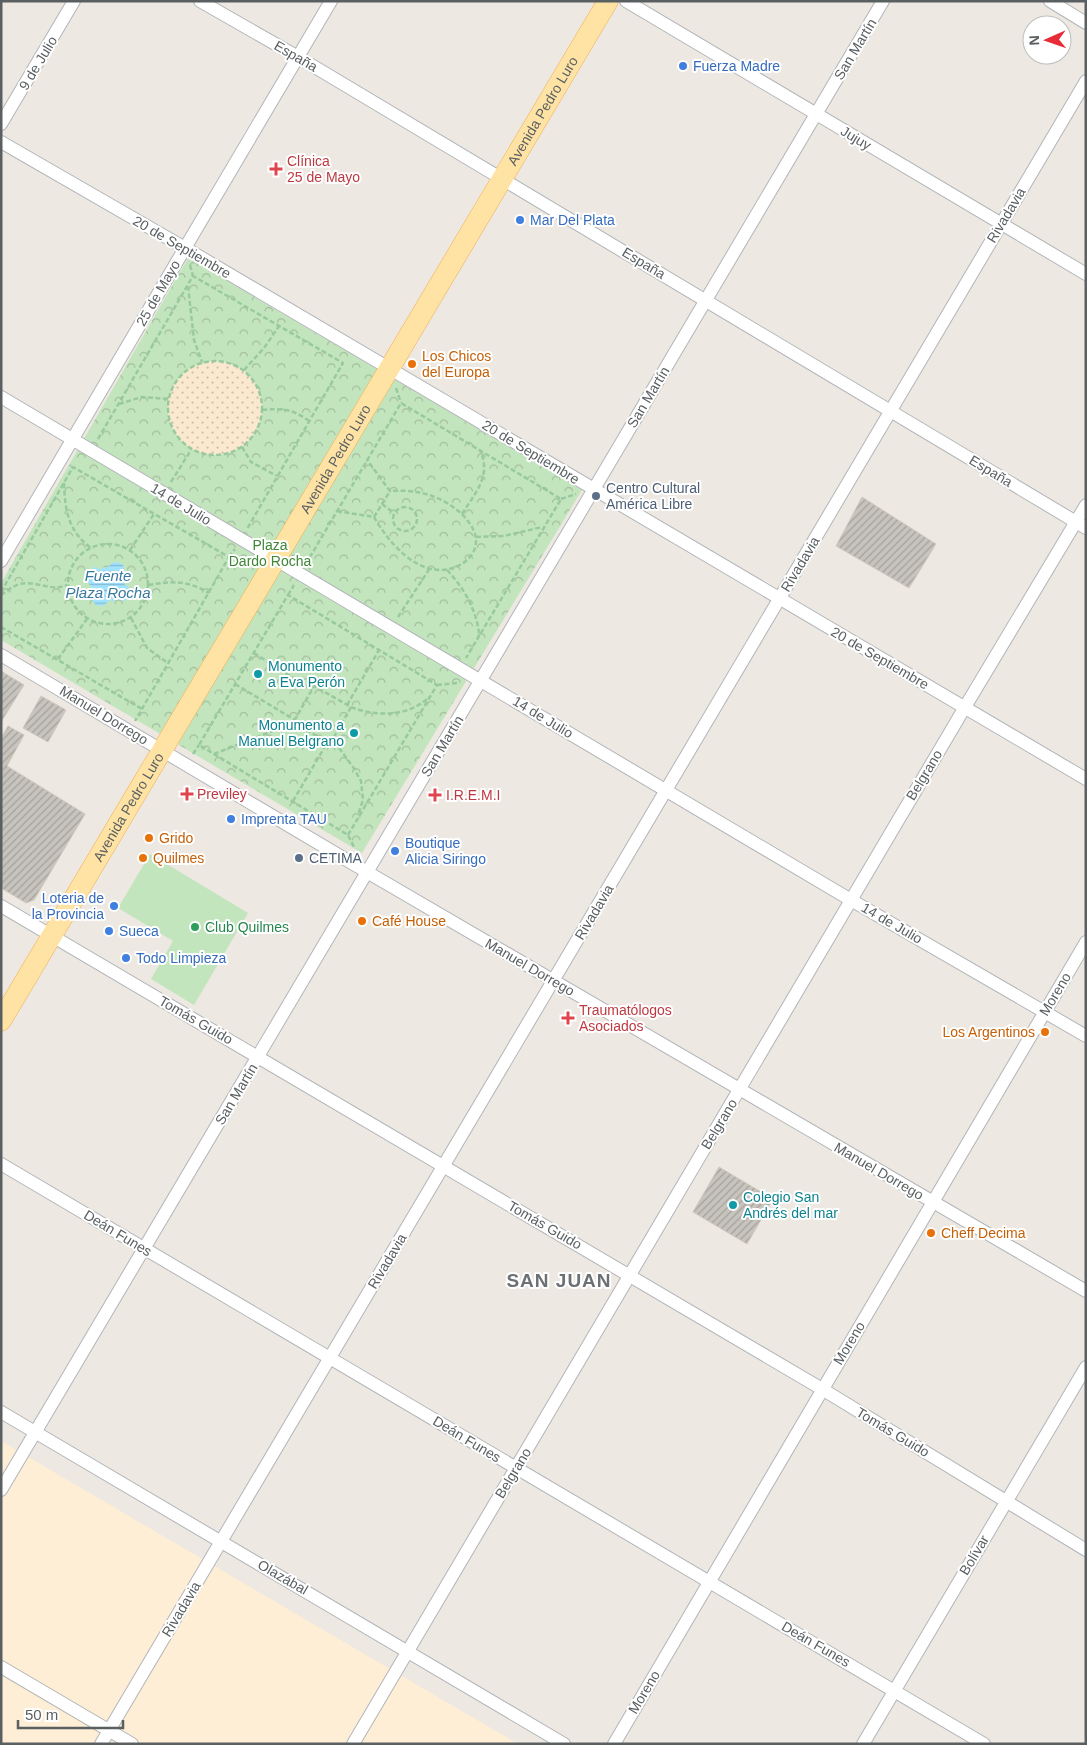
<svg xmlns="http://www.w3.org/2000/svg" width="1087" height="1745" viewBox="0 0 1087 1745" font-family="Helvetica,sans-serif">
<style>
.commercial{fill:#feeed5}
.forest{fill:url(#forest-crowns)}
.sand{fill:url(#sand-dots)}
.garden{fill:#c3e5bd}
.water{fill:url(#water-rules)}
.building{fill:url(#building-hatch);stroke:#d1c9bf}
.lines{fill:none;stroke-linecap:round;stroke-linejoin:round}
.street-casing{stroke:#b2b5b9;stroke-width:14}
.primary-casing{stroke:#f1af56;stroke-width:21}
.path{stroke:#99ca9f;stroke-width:2.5;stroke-dasharray:5 2.5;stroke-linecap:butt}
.street{stroke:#fff;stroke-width:12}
.primary{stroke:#ffe3a4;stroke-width:20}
.shop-dot{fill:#3f7fe0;stroke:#fff;stroke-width:2}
.health-dot{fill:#e0444e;stroke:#fff;stroke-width:2}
.food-dot{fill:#e8710a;stroke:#fff;stroke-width:2}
.service-dot{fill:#5c6f8a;stroke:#fff;stroke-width:2}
.culture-dot{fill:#0f9aa8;stroke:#fff;stroke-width:2}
.leisure-dot{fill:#2e9e5b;stroke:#fff;stroke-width:2}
.labels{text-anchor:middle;stroke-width:4;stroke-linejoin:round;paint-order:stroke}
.street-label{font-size:14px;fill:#5a5f62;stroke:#fff}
.shop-label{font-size:14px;fill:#366cbe;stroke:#fff;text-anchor:start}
.health-label{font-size:14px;fill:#be3a42;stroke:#fff;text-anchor:start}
.food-label{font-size:14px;fill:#c56008;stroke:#fff;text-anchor:start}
.service-label{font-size:14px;fill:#4e5e75;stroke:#fff;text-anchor:start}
.park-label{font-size:14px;fill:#3d8635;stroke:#fff}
.culture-label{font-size:14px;fill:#0d838f;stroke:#fff;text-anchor:start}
.leisure-label{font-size:14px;fill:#27864d;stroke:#fff;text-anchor:start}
.water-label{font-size:15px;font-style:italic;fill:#38799f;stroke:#fff}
.district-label{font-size:19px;font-weight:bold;letter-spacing:1px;fill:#6b7174;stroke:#fff}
</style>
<defs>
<pattern id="forest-crowns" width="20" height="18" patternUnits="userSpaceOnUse" patternTransform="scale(1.25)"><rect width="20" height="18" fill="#c3e5bd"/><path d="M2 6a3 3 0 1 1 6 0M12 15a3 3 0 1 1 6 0" fill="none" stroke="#a1bd9d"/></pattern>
<pattern id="sand-dots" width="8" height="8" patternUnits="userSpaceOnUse" patternTransform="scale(1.25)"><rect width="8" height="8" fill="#fae9cf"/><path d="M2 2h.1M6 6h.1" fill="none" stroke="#cdc0ab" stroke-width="1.8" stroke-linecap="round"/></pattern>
<pattern id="water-rules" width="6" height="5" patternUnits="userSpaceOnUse" patternTransform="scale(1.25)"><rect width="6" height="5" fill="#9fe3ff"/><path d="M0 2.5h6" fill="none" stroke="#85bbd2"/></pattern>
<pattern id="building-hatch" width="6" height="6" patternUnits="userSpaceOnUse" patternTransform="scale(1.25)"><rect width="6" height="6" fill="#c7c3bd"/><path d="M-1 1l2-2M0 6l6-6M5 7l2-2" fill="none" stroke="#a5a29d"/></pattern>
</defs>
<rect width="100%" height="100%" fill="#ede8e1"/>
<!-- commercial -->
<polygon class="commercial" points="1,1441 518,1744 1,1744"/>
<!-- forest -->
<polygon class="forest" points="188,258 582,490 362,853 1,640 1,583"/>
<!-- sand -->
<circle class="sand" cx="215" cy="408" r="47"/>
<!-- garden -->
<polygon class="garden" points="150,854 248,913 194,1005 151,979 173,941 118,908"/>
<!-- water -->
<polygon class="water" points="118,562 123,565 125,572 123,578 125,581 124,584 129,587 129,597 125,601 115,599 113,602 110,600 103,606 96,605 91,599 93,591 91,589 91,586 86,581 87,571 95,567 101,570 103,567 107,568 112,563"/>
<!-- building -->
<g class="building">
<polygon points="862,497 936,544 909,588 836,546"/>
<polygon points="1,671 24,685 1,722"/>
<polygon points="41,696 66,710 48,742 23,728"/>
<polygon points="8,726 24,735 7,766 85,814 34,900 26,903 1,888 1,738"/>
<polygon points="719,1167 773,1199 747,1244 693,1212"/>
</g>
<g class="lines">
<defs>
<g id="street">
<polyline points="200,1 298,57 1086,528"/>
<polyline points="626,1 1086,274"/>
<polyline points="1050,1 1086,23"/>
<polyline points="1,124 74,1"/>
<polyline points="1,142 185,248 1086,779"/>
<polyline points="1,397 851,900 1086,1036"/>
<polyline points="1,561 185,248 331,1"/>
<polyline points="1,655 367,872 1086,1291"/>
<polyline points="1,906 822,1389 1086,1550"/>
<polyline points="1,1164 984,1744"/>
<polyline points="1,1412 564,1744"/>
<polyline points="1,1490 883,1"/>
<polyline points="1,1667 132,1744"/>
<polyline points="101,1744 1086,81"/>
<polyline points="353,1744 965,707 1086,505"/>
<polyline points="614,1744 1086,942"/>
<polyline points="863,1744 1086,1367"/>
</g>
<g id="primary">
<path id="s1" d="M 1,1021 L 608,1"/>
</g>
</defs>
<!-- street casing -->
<use href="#street" class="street-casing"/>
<!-- primary casing -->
<use href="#primary" class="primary-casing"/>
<!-- path -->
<g class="path">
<polyline points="190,265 193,276"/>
<polyline points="188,286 194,340 202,362"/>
<circle cx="215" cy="408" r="47"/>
<polyline points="244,370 264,348 279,326"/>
<polyline points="396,388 401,403"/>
<polyline points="119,404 142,397 168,399"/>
<path d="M 262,410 C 282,408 293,409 309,421"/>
<polyline points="98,439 193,276 343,363 247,529"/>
<polyline points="242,447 251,462 277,476"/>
<polyline points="171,482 191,450"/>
<path d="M 64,483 C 65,510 68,531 91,548"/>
<polyline points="561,499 576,494"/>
<polyline points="382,504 394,513"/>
<circle cx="405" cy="519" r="12"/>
<path d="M 337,511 L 374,517 C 389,543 419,579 453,568 C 462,565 472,558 475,548 C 482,525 451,502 432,496 C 418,491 405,490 390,491 L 367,460"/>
<path d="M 462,514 C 475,493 492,476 480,450"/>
<polyline points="374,517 390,491"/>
<polyline points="476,537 504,536 542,527"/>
<circle cx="108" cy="584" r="40"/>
<polyline points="130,550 154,514"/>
<polyline points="229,557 235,549"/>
<polyline points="309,563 307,562 401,403 561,499 466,658"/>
<path d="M 447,570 C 464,588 476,609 479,633"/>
<path d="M 148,585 C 172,581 187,580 209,593"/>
<polyline points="1,592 73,467 229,557 135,721"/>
<path d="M 1,595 C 6,592 10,588 15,586 C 32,577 50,593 67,585"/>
<polyline points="288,595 294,585"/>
<polyline points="398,617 430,568"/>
<polyline points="131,618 147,648 168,663"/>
<polyline points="1,627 142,709"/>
<polyline points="254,653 312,690"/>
<polyline points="58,659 87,619"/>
<polyline points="235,684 295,720"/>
<polyline points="437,685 458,683"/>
<polyline points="347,705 379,650"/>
<path d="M 351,707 C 376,717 409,717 429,697"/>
<polyline points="330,744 351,707 314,686 293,723 339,748 353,767 361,781 363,800 358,815"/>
<polyline points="193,754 199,745"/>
<polyline points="214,754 293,723"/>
<polyline points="293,801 327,743"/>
<polyline points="348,835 437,685 288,595 199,745 348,835 355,849"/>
</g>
<!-- street -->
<use href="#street" class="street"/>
<!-- primary -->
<use href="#primary" class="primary"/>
</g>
<!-- markers -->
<g class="shop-dot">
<circle cx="683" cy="66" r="5"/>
<circle cx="520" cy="220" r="5"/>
<circle cx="231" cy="819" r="5"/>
<circle cx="395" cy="851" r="5"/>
<circle cx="114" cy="906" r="5"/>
<circle cx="109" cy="931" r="5"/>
<circle cx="126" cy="958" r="5"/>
</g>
<g class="health-dot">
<path d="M273.5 161.5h5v5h5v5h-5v5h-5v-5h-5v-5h5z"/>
<path d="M184.5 786.5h5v5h5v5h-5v5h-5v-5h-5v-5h5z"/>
<path d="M432.5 787.5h5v5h5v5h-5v5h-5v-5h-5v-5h5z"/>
<path d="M565.5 1010.5h5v5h5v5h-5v5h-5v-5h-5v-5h5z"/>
</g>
<g class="food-dot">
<circle cx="412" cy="364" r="5"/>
<circle cx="149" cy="838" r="5"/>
<circle cx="143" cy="858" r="5"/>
<circle cx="362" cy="921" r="5"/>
<circle cx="1045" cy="1032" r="5"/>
<circle cx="931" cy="1233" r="5"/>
</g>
<g class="service-dot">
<circle cx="596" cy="496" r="5"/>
<circle cx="299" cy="858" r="5"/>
</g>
<g class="culture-dot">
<circle cx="258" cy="674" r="5"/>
<circle cx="354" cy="733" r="5"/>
<circle cx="733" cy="1205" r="5"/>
</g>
<circle class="leisure-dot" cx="195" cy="927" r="5"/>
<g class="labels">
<!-- street labels -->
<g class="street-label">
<text transform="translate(855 49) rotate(-59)" y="5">San Martín</text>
<text transform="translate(296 56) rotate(30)" y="5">España</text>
<text transform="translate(38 63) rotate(-59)" y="5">9 de Julio</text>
<text dy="5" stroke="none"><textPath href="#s1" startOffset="1059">Avenida Pedro Luro</textPath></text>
<text transform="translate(856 138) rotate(31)" y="5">Jujuy</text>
<text transform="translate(1006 215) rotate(-59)" y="5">Rivadavia</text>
<text transform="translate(182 247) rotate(30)" y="5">20 de Septiembre</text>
<text transform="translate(644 263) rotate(31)" y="5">España</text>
<text transform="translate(158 293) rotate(-60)" y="5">25 de Mayo</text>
<text transform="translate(648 397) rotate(-59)" y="5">San Martín</text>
<text transform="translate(531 452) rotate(31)" y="5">20 de Septiembre</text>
<text dy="5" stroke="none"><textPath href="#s1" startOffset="654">Avenida Pedro Luro</textPath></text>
<text transform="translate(991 471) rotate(31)" y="5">España</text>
<text transform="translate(181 504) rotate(31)" y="5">14 de Julio</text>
<text transform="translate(800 564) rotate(-59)" y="5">Rivadavia</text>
<text transform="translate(880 658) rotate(30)" y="5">20 de Septiembre</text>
<text transform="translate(104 715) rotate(31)" y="5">Manuel Dorrego</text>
<text transform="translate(543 717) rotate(31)" y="5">14 de Julio</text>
<text transform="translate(442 746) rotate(-59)" y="5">San Martín</text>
<text transform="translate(924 775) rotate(-59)" y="5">Belgrano</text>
<text dy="5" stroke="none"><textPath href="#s1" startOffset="249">Avenida Pedro Luro</textPath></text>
<text transform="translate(594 912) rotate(-59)" y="5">Rivadavia</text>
<text transform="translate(892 923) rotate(30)" y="5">14 de Julio</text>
<text transform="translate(530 967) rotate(30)" y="5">Manuel Dorrego</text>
<text transform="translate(1055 994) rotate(-59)" y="5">Moreno</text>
<text transform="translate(196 1020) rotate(30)" y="5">Tomás Guido</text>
<text transform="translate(236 1094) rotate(-59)" y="5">San Martín</text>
<text transform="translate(719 1124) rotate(-59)" y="5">Belgrano</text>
<text transform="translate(879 1171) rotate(30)" y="5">Manuel Dorrego</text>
<text transform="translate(545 1225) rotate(30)" y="5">Tomás Guido</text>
<text transform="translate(118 1233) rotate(31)" y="5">Deán Funes</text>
<text transform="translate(387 1261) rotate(-59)" y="5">Rivadavia</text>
<text transform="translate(849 1343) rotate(-59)" y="5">Moreno</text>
<text transform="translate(893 1432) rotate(31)" y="5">Tomás Guido</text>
<text transform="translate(467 1439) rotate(31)" y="5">Deán Funes</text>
<text transform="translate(513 1473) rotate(-59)" y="5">Belgrano</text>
<text transform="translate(974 1555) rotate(-59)" y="5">Bolívar</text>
<text transform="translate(283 1577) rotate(30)" y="5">Olazábal</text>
<text transform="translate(181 1609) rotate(-59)" y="5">Rivadavia</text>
<text transform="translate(816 1644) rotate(30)" y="5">Deán Funes</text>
<text transform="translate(644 1692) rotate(-59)" y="5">Moreno</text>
</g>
<!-- shop labels -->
<g class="shop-label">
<text x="693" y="71">Fuerza Madre</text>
<text x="530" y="225">Mar Del Plata</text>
<text x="241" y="824">Imprenta TAU</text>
<text x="405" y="848">Boutique<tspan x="405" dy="16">Alicia Siringo</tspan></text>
<text x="104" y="903" text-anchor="end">Loteria de<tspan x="104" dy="16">la Provincia</tspan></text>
<text x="119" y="936">Sueca</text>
<text x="136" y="963">Todo Limpieza</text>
</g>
<!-- health labels -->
<g class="health-label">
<text x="287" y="166">Clínica<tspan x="287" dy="16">25 de Mayo</tspan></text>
<text x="197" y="799">Previley</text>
<text x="446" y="800">I.R.E.M.I</text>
<text x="579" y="1015">Traumatólogos<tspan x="579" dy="16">Asociados</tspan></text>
</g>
<!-- food labels -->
<g class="food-label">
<text x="422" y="361">Los Chicos<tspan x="422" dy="16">del Europa</tspan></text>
<text x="159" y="843">Grido</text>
<text x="153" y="863">Quilmes</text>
<text x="372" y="926">Café House</text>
<text x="1035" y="1037" text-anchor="end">Los Argentinos</text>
<text x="941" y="1238">Cheff Decima</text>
</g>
<!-- service labels -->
<g class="service-label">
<text x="606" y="493">Centro Cultural<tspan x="606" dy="16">América Libre</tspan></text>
<text x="309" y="863">CETIMA</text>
</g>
<!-- park labels -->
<g class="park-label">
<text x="270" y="550">Plaza<tspan x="270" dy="16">Dardo Rocha</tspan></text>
</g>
<!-- culture labels -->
<g class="culture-label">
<text x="268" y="671">Monumento<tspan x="268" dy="16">a Eva Perón</tspan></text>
<text x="344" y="730" text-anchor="end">Monumento a<tspan x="344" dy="16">Manuel Belgrano</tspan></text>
<text x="743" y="1202">Colegio San<tspan x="743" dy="16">Andrés del mar</tspan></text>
</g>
<!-- leisure labels -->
<g class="leisure-label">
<text x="205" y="932">Club Quilmes</text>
</g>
<!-- water labels -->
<g class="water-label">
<text x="108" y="581">Fuente<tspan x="108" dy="17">Plaza Rocha</tspan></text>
</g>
<!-- district labels -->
<g class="district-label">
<text x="559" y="1287">SAN JUAN</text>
</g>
</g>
<!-- border -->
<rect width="1087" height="1745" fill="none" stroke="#5a5f62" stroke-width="5"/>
<!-- north arrow -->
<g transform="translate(1047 40) rotate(268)"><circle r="24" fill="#ffffff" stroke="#bdbfc0"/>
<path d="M0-4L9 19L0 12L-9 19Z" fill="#e82b38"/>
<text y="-8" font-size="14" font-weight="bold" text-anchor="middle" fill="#5a5f62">N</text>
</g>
<!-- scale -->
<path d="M18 1720v8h105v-8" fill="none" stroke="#5a5f62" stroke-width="2.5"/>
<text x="25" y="1720" font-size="15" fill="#5a5f62" stroke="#ffffff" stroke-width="4" paint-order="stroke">50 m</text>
</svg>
